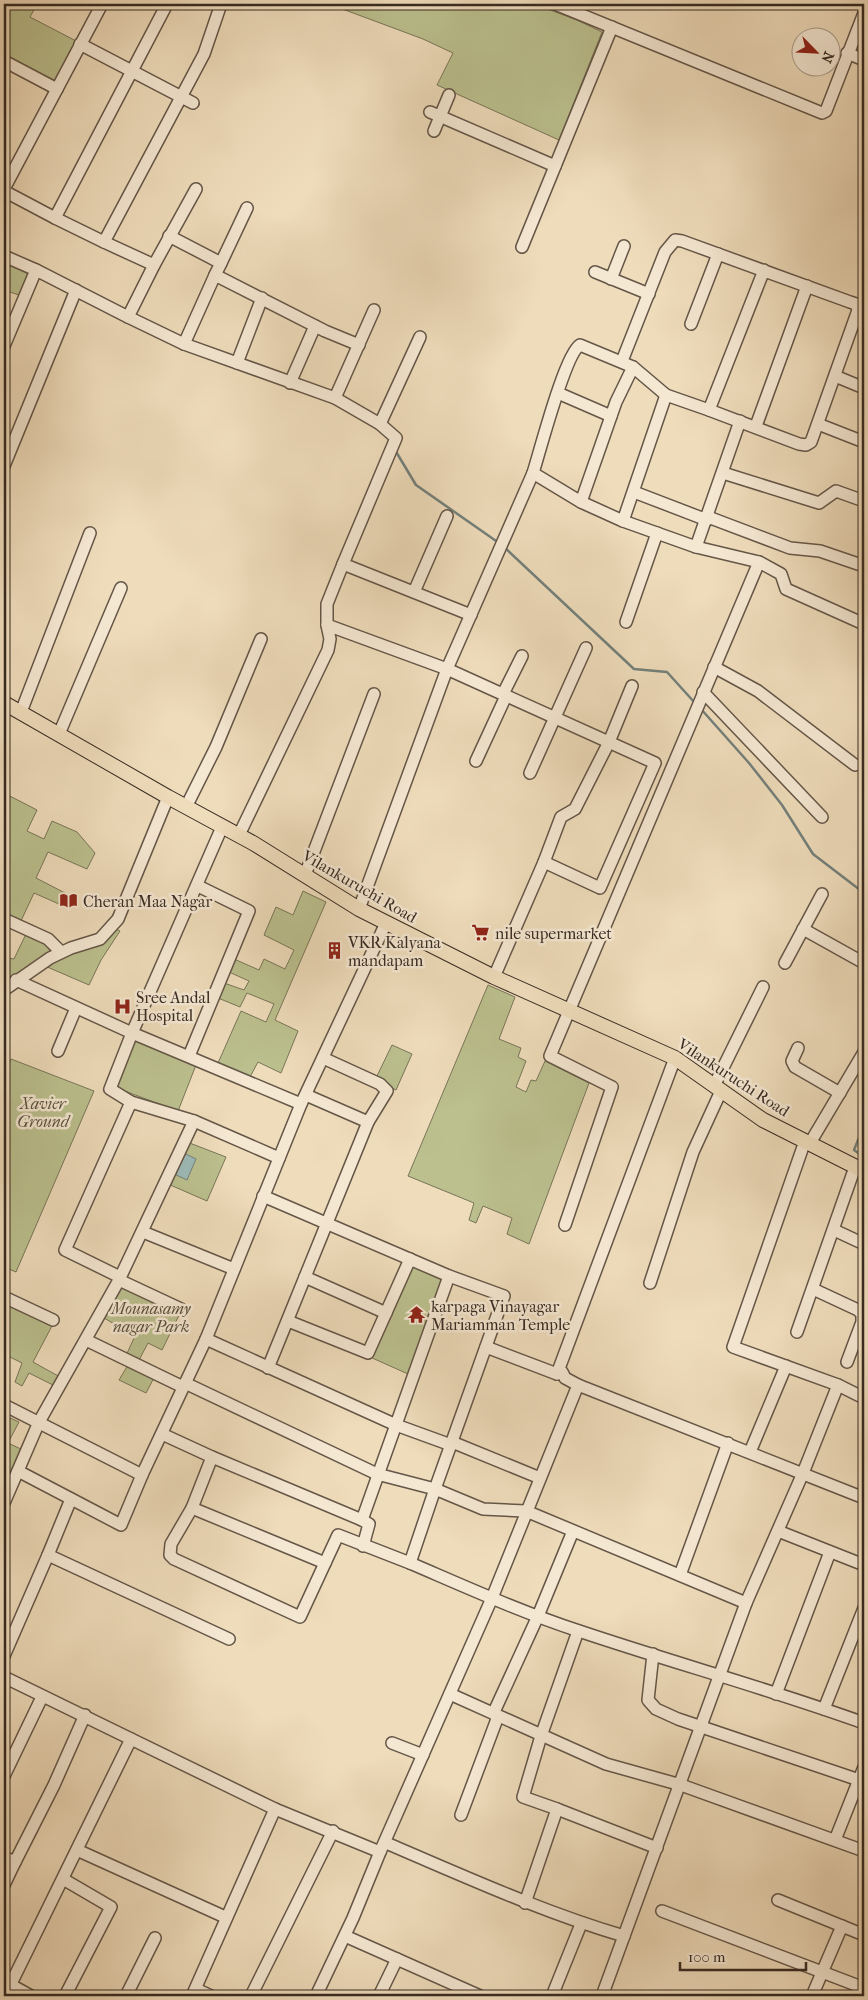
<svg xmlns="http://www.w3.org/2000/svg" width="868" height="2000" viewBox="0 0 868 2000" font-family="'IM FELL French Canon',serif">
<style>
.green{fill:#bbc08e;stroke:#787558}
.water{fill:#9cbab7;stroke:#73807b}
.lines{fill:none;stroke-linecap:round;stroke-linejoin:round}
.stream{stroke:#73807b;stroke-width:2.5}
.minor-casing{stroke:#645648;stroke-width:14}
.major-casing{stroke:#362a22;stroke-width:16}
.minor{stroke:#f5e8d3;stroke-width:11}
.major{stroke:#efdcbb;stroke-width:14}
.labels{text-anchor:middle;stroke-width:5;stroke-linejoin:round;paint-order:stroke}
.street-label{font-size:16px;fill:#362a22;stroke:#f5e8d3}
.poi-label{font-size:16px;fill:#362a22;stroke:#f5e8d3;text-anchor:start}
.park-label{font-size:16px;font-style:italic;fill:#57503d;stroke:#f5e8d3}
</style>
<rect width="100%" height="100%" fill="#efdcbb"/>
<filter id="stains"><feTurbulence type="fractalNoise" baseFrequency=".004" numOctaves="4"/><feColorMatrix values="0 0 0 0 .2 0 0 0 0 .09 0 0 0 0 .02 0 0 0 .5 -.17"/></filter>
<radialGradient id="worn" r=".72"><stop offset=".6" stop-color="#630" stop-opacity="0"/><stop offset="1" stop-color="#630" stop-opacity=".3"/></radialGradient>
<!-- green -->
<g class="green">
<polygon points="4,4 37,4 30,17 78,42 58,83 4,57"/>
<polygon points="329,4 534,4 577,20 602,32 559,140 437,85 453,53 423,39"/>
<polygon points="4,261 29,273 19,295 4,290"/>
<polygon points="4,793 37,810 27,831 44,839 52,821 77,832 95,853 87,869 48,852 36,878 65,893 59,904 34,893 20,923 4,916"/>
<polygon points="303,891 326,902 275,1020 298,1031 281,1073 258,1062 250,1077 218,1063 241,1011 266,1022 274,1004 247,993 240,1007 218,998 224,983 244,990 249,981 229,972 234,959 259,970 264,959 285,969 294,950 264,935 276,907 293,915"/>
<polygon points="114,928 120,931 101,960 89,985 45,966"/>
<polygon points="26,934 46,944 50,951 6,982 4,981 4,966 8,958 14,959"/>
<polygon points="488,985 515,997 499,1039 521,1048 518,1057 526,1061 516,1087 526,1092 531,1080 536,1081 545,1061 589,1083 529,1244 507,1234 512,1218 483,1206 476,1223 469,1220 474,1203 408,1176"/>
<polygon points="134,1038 196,1065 178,1111 114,1087"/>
<polygon points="392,1045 412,1054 396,1090 375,1080"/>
<polygon points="11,1059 94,1091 16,1272 4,1267 4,1076"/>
<polygon points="187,1142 226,1157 207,1201 168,1184"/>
<polygon points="411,1266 444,1279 408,1374 370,1357"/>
<polygon points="125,1277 183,1307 162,1350 148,1343 138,1362 157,1372 146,1393 119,1380 128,1365 123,1362 135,1336 104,1318"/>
<polygon points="4,1298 54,1322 33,1362 60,1377 55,1386 29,1373 22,1386 15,1382 22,1363 4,1354"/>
<polygon points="4,1415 19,1422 8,1443 23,1450 12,1473 4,1470"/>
</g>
<!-- water -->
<polygon class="water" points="184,1153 196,1159 187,1180 174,1174"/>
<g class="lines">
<!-- stream -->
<g class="stream">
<polyline points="395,450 416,485 499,543"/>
<polyline points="503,546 634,669 667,672 695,703"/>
<polyline points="701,709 749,763 782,805 813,854 864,893"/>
<polyline points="864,1125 854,1150 864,1157"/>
</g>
<defs>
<g id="minor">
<polyline points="555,4 822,113 826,111 864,13"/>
<polyline points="80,44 193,103"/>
<polyline points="847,53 864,60"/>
<polyline points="4,61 57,89"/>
<polyline points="430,112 555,166"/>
<polyline points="434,131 449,95"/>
<polyline points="4,189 102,4"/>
<polyline points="4,191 55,218 167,4"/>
<polyline points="55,218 104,242 204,54 221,4"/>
<polyline points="169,236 221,263 215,275"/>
<polyline points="104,242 154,265 196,189"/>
<polyline points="522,247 612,27"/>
<polyline points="4,256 36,270 4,346"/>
<polyline points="221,263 247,208"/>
<polyline points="36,270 128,317 154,265"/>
<polyline points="595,272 649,294"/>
<polyline points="611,279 624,246"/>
<polyline points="128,317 184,344 335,398 374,310"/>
<polyline points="691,324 718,254"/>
<polyline points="184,344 215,275 325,331 359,345"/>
<polyline points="622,361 665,252 675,240 682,241 850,302 856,304 858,310 811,442 806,445 799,444 709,410 764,270"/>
<polyline points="237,363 262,298"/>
<polyline points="835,376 864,388"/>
<polyline points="290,383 315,326"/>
<polyline points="558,393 611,416"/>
<path d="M 666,395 L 633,367 L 580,345 C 565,354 540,451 533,473 L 581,502 L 623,521 L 696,547 L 740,421"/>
<polyline points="335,398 380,424 396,438 343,564 471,615"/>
<polyline points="380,424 420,337"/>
<polyline points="818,424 864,442"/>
<polyline points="756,426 807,286"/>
<polyline points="4,466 76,290"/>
<polyline points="723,473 819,503 836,491 864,501"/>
<polyline points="634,492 707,520"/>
<polyline points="581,502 616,402 633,367"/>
<polyline points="708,517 790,548 820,551 864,566"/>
<polyline points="623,521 666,395 709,410"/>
<polyline points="696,547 759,562 781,574 786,589 864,624"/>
<polyline points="414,592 447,516"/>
<polyline points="626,622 657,533"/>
<polyline points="327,625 327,604 343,564"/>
<polyline points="714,667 758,691 855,765"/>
<polyline points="703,692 822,817"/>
<polyline points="503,694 522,656"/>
<polyline points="21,712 90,533"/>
<polyline points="59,734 121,588"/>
<polyline points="476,761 506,696"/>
<polyline points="530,773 586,648"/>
<polyline points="186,807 216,747 261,639"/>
<polyline points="222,827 132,1033 110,1089 131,1102 194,1121 279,1158"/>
<polyline points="239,835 328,650 330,639 327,625 447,669 655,763 600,888 544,862 494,977"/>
<polyline points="544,862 561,817 575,809 609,742 632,686"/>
<polyline points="305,875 374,694"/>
<polyline points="359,909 447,669 533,473"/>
<polyline points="4,919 48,939 61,952"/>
<polyline points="803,929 864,963"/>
<polyline points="785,963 822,894"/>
<polyline points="16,980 132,1033 301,1104"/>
<polyline points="4,990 50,958 71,948 100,939 118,919 168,797"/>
<polyline points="798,1048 792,1061 795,1067 840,1093"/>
<polyline points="58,1051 76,1008"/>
<polyline points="189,1056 249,911 198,886"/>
<polyline points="323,1058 380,1084 387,1091 368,1122"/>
<polyline points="714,1086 763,987"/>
<polyline points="810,1143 864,1052"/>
<polyline points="565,1225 612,1087 550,1056 759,562"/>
<polyline points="834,1230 864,1244"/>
<polyline points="143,1232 234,1269"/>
<polyline points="120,1277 65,1250 131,1102"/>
<polyline points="305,1277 386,1313"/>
<polyline points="119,1280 181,1309"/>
<polyline points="650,1283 693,1152 721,1091"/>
<polyline points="813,1289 858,1310 862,1314 862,1322 847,1362"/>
<polyline points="4,1297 53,1320"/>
<polyline points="288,1321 368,1353 410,1259"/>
<polyline points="797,1332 855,1167"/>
<polyline points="206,1339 396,1425 451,1445"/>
<polyline points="86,1340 183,1387"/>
<polyline points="486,1347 557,1374"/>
<polyline points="268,1368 368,1122 306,1095"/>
<polyline points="185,1383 377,1474 435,1489 504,1296 449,1276 263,1196"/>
<polyline points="578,1385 565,1378 562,1372 557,1374 675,1058"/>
<polyline points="838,1385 864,1398"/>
<polyline points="4,1405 142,1475 206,1339 301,1104 386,923"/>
<polyline points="162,1434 212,1457 362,1520 449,1276"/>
<polyline points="452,1442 540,1478"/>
<polyline points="750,1452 786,1366"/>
<polyline points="212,1457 192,1508 171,1544 170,1555 174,1559 300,1617 338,1535 410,1563"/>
<polyline points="18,1471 121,1525 142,1475"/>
<polyline points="4,1503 39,1422 119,1280 194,1121"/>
<polyline points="192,1508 325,1563"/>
<polyline points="362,1520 369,1524 363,1546"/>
<polyline points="778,1531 864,1565"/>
<polyline points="48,1555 71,1499"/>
<polyline points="680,1575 728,1443"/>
<path d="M 746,1603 L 526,1511 L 483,1509 L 435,1489 L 410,1563 C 466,1587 521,1612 579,1631 C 674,1663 770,1689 864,1723"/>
<polyline points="653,1654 648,1700 656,1709 678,1719 859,1780"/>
<polyline points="4,1656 48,1555 229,1639"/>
<polyline points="4,1677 131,1739 5,1996"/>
<polyline points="450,1694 606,1764 681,1785 864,1851"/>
<polyline points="776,1694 830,1552"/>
<polyline points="824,1709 864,1608"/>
<polyline points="131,1739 275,1809 380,1852"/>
<polyline points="392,1743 423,1755"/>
<polyline points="4,1776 42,1697"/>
<polyline points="557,1809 657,1848"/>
<polyline points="461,1815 497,1719 494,1712 538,1616 573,1531"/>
<polyline points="835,1840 864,1767"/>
<path d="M 386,1843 C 464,1876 542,1912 624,1936"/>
<polyline points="77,1850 225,1917"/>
<polyline points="4,1857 15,1862 4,1885"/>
<polyline points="15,1862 54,1785 85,1715"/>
<polyline points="63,1879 111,1907 65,1996"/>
<polyline points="778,1900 864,1935"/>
<polyline points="525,1903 557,1809 523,1797 541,1736 578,1631"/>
<polyline points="662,1911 864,1988"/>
<polyline points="345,1936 480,1996"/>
<polyline points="11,1985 31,1996"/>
<polyline points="196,1989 211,1996"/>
<polyline points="126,1996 155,1938"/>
<polyline points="192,1996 275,1809"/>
<polyline points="251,1996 333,1831"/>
<polyline points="316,1996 353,1918 380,1852 492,1598 578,1385 864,1498"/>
<polyline points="379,1996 397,1959"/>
<polyline points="552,1996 581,1924"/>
<polyline points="602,1996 746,1603 803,1473 838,1385 733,1347 805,1141"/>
<polyline points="812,1996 842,1926"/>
</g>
<polyline id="major" points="4,703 168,797 253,843 359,909 494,977 675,1058 763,1120 864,1171"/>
</defs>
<!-- minor casing -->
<use href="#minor" class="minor-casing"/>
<!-- major casing -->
<use href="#major" class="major-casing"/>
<!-- minor -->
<use href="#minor" class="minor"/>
<!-- major -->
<use href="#major" class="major"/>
</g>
<!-- icons -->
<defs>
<symbol id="library-bare" viewBox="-9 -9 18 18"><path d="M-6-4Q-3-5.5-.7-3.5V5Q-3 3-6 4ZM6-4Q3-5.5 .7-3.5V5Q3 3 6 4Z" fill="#8f2418" stroke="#f5e8d3" stroke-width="2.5" paint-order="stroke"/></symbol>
<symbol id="supermarket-bare" viewBox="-9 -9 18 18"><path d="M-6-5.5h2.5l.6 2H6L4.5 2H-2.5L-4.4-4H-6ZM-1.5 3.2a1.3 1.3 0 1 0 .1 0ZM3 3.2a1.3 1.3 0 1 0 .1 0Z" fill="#8f2418" stroke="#f5e8d3" stroke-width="2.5" paint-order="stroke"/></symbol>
<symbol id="building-bare" viewBox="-9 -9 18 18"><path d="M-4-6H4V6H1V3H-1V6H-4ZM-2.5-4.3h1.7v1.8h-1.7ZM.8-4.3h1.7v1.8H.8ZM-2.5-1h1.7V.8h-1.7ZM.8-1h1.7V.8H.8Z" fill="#8f2418" stroke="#f5e8d3" stroke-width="2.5" paint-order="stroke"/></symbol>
<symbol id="hospital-bare" viewBox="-9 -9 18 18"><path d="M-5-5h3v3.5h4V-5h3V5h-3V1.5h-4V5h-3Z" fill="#8f2418" stroke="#f5e8d3" stroke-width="2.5" paint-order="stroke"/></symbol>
<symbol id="temple-bare" viewBox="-9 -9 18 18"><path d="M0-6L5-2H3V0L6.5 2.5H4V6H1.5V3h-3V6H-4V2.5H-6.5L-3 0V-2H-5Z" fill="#8f2418" stroke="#f5e8d3" stroke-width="2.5" paint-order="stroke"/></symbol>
</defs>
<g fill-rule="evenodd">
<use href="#library-bare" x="56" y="888" width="25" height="25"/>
<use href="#supermarket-bare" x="468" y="920" width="25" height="25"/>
<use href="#building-bare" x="322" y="938" width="25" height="25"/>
<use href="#hospital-bare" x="110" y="994" width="25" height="25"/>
<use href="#temple-bare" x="404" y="1302" width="25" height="25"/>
</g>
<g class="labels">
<!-- street labels -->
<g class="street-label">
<text transform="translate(360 886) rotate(30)" y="6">Vilankuruchi Road</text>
<text transform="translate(734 1077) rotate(33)" y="6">Vilankuruchi Road</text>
</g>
<!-- poi labels -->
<g class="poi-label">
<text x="83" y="907">Cheran Maa Nagar</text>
<text x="495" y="939">nile supermarket</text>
<text x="348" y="948">VKR Kalyana<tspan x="348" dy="18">mandapam</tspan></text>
<text x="136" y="1003">Sree Andal<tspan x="136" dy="18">Hospital</tspan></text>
<text x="431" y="1312">karpaga Vinayagar<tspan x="431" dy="18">Mariamman Temple</tspan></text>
</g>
<!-- park labels -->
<g class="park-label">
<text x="43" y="1109">Xavier<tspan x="43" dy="18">Ground</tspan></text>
<text x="151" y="1314">Mounasamy<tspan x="151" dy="18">nagar Park</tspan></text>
</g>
</g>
<!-- margin -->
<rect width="868" height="2000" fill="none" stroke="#efdcbb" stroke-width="20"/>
<rect x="5" y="5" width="858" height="1990" fill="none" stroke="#362a22" stroke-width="2.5"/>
<rect x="10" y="10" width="848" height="1980" fill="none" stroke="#362a22"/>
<!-- north arrow -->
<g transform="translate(816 52) rotate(114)"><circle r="24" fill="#f5e8d3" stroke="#a99c8c"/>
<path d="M0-4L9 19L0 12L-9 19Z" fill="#8f2418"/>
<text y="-8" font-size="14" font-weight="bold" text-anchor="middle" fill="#362a22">N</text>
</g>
<!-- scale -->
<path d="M680 1962v8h126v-8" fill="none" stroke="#362a22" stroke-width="2.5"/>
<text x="688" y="1962" font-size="15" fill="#362a22" stroke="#f5e8d3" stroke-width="4" paint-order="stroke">100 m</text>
<rect width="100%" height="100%" filter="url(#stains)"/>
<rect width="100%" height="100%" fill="url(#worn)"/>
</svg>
